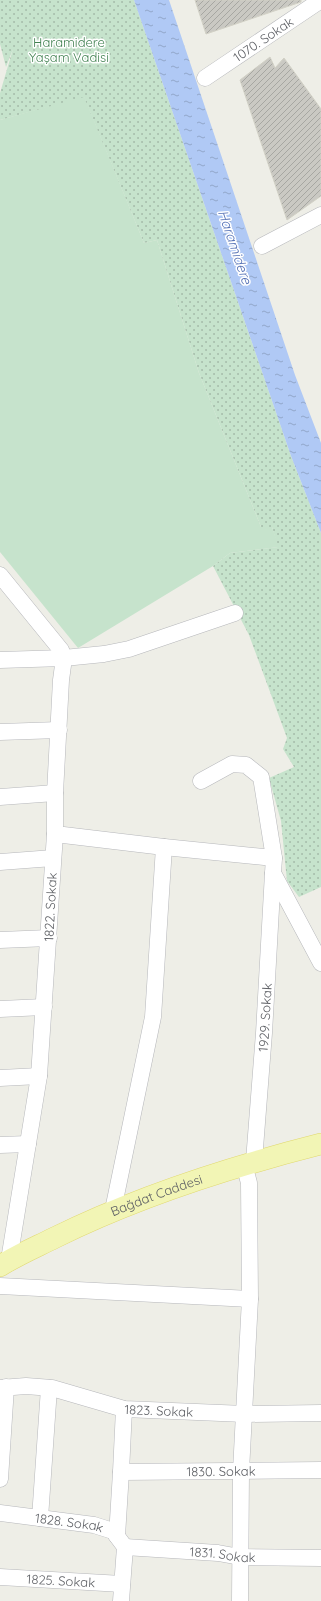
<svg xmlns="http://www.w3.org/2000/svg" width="321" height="1601" viewBox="0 0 321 1601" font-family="Quicksand,sans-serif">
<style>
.grass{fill:#c6e3cc}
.park{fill:url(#park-dots)}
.water{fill:url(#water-ripples)}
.building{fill:url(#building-hatch);stroke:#d2d1c6}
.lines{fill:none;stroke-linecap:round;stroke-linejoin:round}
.minor-casing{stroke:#b6b7bb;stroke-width:17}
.major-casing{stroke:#e0d86e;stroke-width:22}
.minor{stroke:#fff;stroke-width:16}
.major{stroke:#f2f5b5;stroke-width:21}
.labels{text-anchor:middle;stroke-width:3;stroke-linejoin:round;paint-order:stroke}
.street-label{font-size:13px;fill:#5e6065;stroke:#fff}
.park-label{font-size:13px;fill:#418151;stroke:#fff}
.water-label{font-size:14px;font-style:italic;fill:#5571b5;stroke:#fff}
</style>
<defs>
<pattern id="park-dots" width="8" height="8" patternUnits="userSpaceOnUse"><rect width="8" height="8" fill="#c6e3cc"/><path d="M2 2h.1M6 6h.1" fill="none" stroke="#a4bba9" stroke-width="1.8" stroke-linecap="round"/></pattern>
<pattern id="water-ripples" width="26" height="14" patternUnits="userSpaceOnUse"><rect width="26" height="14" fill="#b0c9f5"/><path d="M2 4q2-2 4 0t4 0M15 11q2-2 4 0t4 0" fill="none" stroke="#92a7ca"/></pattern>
<pattern id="building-hatch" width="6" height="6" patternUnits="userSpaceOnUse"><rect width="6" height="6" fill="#cac9c3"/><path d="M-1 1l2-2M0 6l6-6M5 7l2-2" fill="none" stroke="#a7a7a2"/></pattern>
</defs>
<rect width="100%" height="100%" fill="#eeeee7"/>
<!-- grass -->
<polygon class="grass" points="84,96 144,243 157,240 199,373 261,527 272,527 279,547 230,553 213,566 78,648 0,552 0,120"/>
<!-- park -->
<polygon class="park" points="0,0 134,0 291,456 321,533 321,887 299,897 287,881 281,821 269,778 294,767 283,749 287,738 249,635 213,566 230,553 278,547 272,527 261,527 199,373 157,240 144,243 84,97 0,120 0,93 13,49 6,67 0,44"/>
<!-- water -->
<polygon class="water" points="134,0 169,0 295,375 321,443 321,533 291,456"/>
<!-- building -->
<g class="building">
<polygon points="195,0 301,0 301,2 206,34"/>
<polygon points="270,57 275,68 284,58 321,109 321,196 287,220 240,80"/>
</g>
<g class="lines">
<defs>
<g id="minor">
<path id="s1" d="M 205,78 L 321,0"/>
<polyline points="262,246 321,215"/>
<polyline points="0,575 61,650 64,658 61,680 55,793 55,834 39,1076 9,1260"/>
<polyline points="0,660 64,658 104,654 129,649 235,613"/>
<polyline points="0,732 59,730"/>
<polyline points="201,781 232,764 246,765 261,777 274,858 273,873 321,963"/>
<polyline points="0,797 55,793"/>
<polyline points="55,834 164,847 274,858"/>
<polyline points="0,862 53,858"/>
<polyline points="0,940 49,938"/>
<polyline points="0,1009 44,1007"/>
<polyline points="0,1078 39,1076"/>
<polyline points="0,1145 28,1144"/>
<path id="s2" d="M 254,1161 L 264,1033 L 273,873"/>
<polyline points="113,1210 153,1017 164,847"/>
<polyline points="0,1286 250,1299"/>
<path id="s3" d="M 0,1388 L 26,1386 L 52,1388 L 124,1409 L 245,1414 L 321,1413"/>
<path id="s4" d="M 121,1472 L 321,1470"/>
<polyline points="0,1479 6,1387"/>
<path id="s5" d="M 0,1513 L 94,1525 L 113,1531 L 125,1547 L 121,1601"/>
<polyline points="40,1518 49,1388"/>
<polyline points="117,1536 121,1472 124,1409"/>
<path id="s6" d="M 125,1547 L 218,1553 L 240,1557 L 321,1558"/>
<path id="s7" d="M 0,1577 L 122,1584"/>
<polyline points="240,1601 241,1471 250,1299 249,1183 244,1164"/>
</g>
<g id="major">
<path id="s8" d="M 0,1266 C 17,1255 36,1247 54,1238 C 139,1196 230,1167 321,1144"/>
</g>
</defs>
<!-- minor casing -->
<use href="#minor" class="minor-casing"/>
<!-- major casing -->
<use href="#major" class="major-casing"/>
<!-- minor -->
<use href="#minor" class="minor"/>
<!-- major -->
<use href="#major" class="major"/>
</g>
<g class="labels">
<!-- street labels -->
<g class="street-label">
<text dy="5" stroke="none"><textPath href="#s1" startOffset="70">1070. Sokak</textPath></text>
<text transform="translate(50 907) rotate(-87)" y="5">1822. Sokak</text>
<text dy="5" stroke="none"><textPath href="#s2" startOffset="144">1929. Sokak</textPath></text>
<text dy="5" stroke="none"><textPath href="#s8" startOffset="172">Bağdat Caddesi</textPath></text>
<text dy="5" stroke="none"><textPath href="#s3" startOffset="162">1823. Sokak</textPath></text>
<text dy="5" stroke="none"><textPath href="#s4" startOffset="100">1830. Sokak</textPath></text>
<text dy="5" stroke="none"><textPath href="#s5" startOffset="70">1828. Sokak</textPath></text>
<text dy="5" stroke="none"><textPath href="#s6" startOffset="98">1831. Sokak</textPath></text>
<text dy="5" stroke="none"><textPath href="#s7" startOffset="61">1825. Sokak</textPath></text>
</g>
<!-- park labels -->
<g class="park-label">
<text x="69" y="47">Haramidere<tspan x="69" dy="15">Yaşam Vadisi</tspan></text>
</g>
<!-- water labels -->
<g class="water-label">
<text transform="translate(235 247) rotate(71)" y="5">Haramidere</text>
</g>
</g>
</svg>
